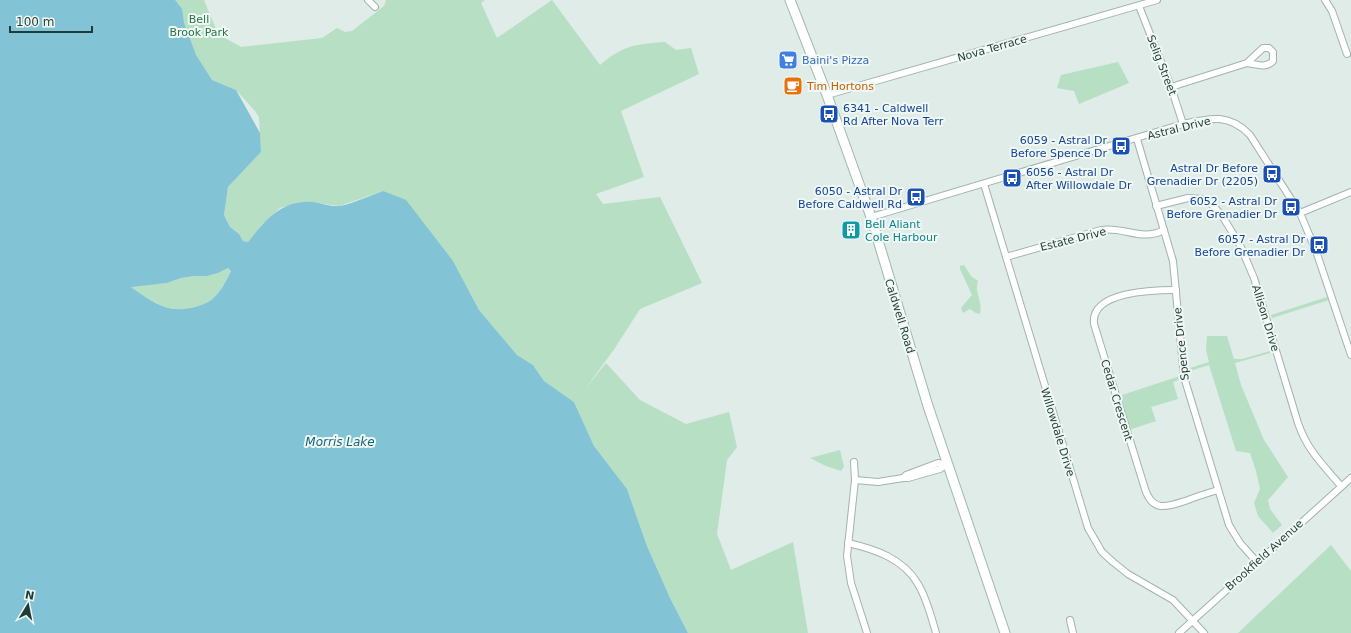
<svg xmlns="http://www.w3.org/2000/svg" width="1351" height="633" viewBox="0 0 1351 633" font-family="'DejaVu Sans',sans-serif">
<style>
.green{fill:#b6dfc4}
.water{fill:#82c3d5;fill-rule:evenodd}
.lines{fill:none;stroke-linecap:round;stroke-linejoin:round}
.street-casing{stroke:#a2b4af;stroke-width:8}
.secondary-casing{stroke:#9db8b0;stroke-width:11}
.street{stroke:#fff;stroke-width:6}
.secondary{stroke:#fff;stroke-width:9}
.labels{text-anchor:middle;stroke-width:4;stroke-linejoin:round;paint-order:stroke}
.park-label{font-size:11px;fill:#26764b;stroke:#f0f8f4}
.street-label{font-size:11px;fill:#1f3d37;stroke:#f0f8f4}
.shop-label{font-size:11px;fill:#366cbe;stroke:#f0f8f4;text-anchor:start}
.food-label{font-size:11px;fill:#c56008;stroke:#f0f8f4;text-anchor:start}
.transit-label{font-size:11px;fill:#164399;stroke:#f0f8f4;text-anchor:end}
.culture-label{font-size:11px;fill:#0d838f;stroke:#f0f8f4;text-anchor:start}
.water-label{font-size:12px;font-style:italic;fill:#15647d;stroke:#f0f8f4}
</style>
<rect width="100%" height="100%" fill="#dfece7"/>
<!-- green -->
<g class="green">
<path d="M 168,0 L 204,0 L 218,34 L 241,47 L 322,38 L 337,28 L 345,32 L 352,31 L 384,6 L 386,0 L 485,0 L 481,3 L 497,38 L 552,0 L 600,65 C 624,45 635,44 665,42 L 676,50 L 691,48 L 699,74 L 621,111 L 644,177 L 596,194 L 603,204 L 660,197 L 702,283 L 640,309 L 615,348 L 585,389 L 606,363 L 640,400 L 686,424 L 729,412 L 737,447 L 727,460 L 717,534 L 731,570 L 793,542 L 808,633 L 688,633 L 670,598 L 647,546 L 627,489 L 594,446 L 574,402 L 544,381 L 533,365 L 517,355 L 479,310 L 453,261 L 383,191 L 339,206 L 311,202 L 297,203 L 280,208 L 262,225 L 248,242 L 243,241 L 239,234 L 230,227 L 224,215 L 228,187 L 261,152 L 259,117 L 255,111 L 236,90 L 212,80 L 195,56 Z"/>
<polygon points="1118,62 1129,83 1079,104 1074,91 1057,88 1061,75"/>
<path d="M 964,265 L 971,276 L 978,281 C 974,293 983,300 980,314 L 976,313 L 970,309 L 963,313 L 961,308 L 972,295 L 960,269 L 960,266 Z"/>
<path d="M 228,268 L 231,270 C 226,281 220,294 210,301 C 198,309 179,312 165,307 C 152,302 141,294 130,286 L 167,283 L 181,278 L 195,276 L 207,276 L 218,273 Z"/>
<polygon points="1327,297 1329,300 1272,318 1271,315"/>
<polygon points="1207,336 1227,336 1234,359 1242,359 1274,350 1274,352 1235,363 1241,385 1264,440 1288,477 1268,500 1270,509 1282,525 1273,533 1258,516 1254,503 1260,489 1256,471 1250,453 1236,451 1209,365 1187,372 1187,369 1209,362 1206,350"/>
<polygon points="1180,376 1181,379 1173,382 1178,399 1151,407 1156,421 1129,430 1119,396"/>
<polygon points="840,450 844,467 841,471 826,466 810,458"/>
<polygon points="1331,545 1351,571 1351,633 1238,633"/>
</g>
<!-- water -->
<path class="water" d="M 0,0 L 175,0 L 182,9 L 184,23 L 196,55 L 212,80 L 236,90 L 260,133 L 261,152 L 228,187 L 224,215 L 230,227 L 239,234 L 243,241 L 248,242 C 266,220 281,200 313,202 C 321,203 331,207 340,206 C 351,204 372,195 383,191 L 406,200 L 453,261 L 479,310 L 517,355 L 533,365 L 544,381 L 574,402 L 594,446 L 627,489 L 647,546 L 670,598 L 688,633 L 0,633 ZM 228,268 L 231,271 C 226,281 220,294 210,301 C 198,308 179,312 165,307 C 153,303 141,294 131,287 L 167,283 L 181,278 L 195,276 L 207,276 L 218,273 Z"/>
<g class="lines">
<defs>
<g id="street">
<polyline points="368,0 375,7"/>
<polyline points="1325,0 1332,11 1347,54"/>
<polyline points="1139,6 1171,87 1183,124"/>
<path d="M 1171,87 L 1247,63 C 1256,64 1266,69 1273,61 L 1273,52 L 1269,48 L 1263,48 L 1247,63"/>
<polyline points="827,95 1157,0"/>
<polyline points="1137,139 1173,261 1184,377 1229,525 1240,543 1257,562"/>
<polyline points="984,184 1088,528 1102,552 1113,562 1128,574 1173,600 1204,633"/>
<path d="M 1156,206 L 1188,198 L 1202,199 L 1210,203 L 1221,214 L 1240,245 L 1254,278 L 1298,423 C 1307,450 1323,465 1341,486"/>
<polyline points="1300,213 1351,192"/>
<path d="M 871,217 L 1183,124 C 1210,118 1229,113 1250,135 L 1300,213 L 1316,251 L 1351,355"/>
<path d="M 1006,257 L 1101,230 C 1124,226 1141,242 1164,230"/>
<path d="M 1176,290 C 1154,290 1090,291 1094,324 L 1145,489 C 1153,514 1169,506 1188,500 C 1198,496 1208,493 1218,490"/>
<polyline points="854,462 855,480 847,556 851,583 867,633"/>
<polyline points="903,478 906,475 938,463 947,464"/>
<polyline points="855,480 878,482 903,478 908,478 940,469 947,464"/>
<path d="M 848,543 C 874,549 903,558 918,584 C 927,599 931,616 936,633"/>
<polyline points="1070,620 1073,633"/>
<polyline points="1179,633 1351,478"/>
</g>
<polyline id="secondary" points="790,0 827,95 871,217 928,406 1005,633"/>
</defs>
<!-- street casing -->
<use href="#street" class="street-casing"/>
<!-- secondary casing -->
<use href="#secondary" class="secondary-casing"/>
<!-- street -->
<use href="#street" class="street"/>
<!-- secondary -->
<use href="#secondary" class="secondary"/>
</g>
<!-- icons -->
<defs>
<symbol id="supermarket-square" viewBox="-11 -11 22 22"><rect x="-9" y="-9" width="18" height="18" rx="4" fill="#3f7fe0" stroke="#f0f8f4"/><path d="M-6-5.5h2.5l.6 2H6L4.5 2H-2.5L-4.4-4H-6ZM-1.5 3.2a1.3 1.3 0 1 0 .1 0ZM3 3.2a1.3 1.3 0 1 0 .1 0Z" fill="#fff"/></symbol>
<symbol id="cafe-square" viewBox="-11 -11 22 22"><rect x="-9" y="-9" width="18" height="18" rx="4" fill="#e8710a" stroke="#f0f8f4"/><path d="M-5.5-4.5H6V0H3Q3 3.5 0 3.5H-2.5Q-5.5 3.5-5.5 0ZM3-3.2v2h1.7v-2ZM-6 4.5H4V6H-6Z" fill="#fff"/></symbol>
<symbol id="bus-square" viewBox="-11 -11 22 22"><rect x="-9" y="-9" width="18" height="18" rx="4" fill="#1a4fb4" stroke="#f0f8f4"/><path d="M-5-6H5V4H4V6H2V4H-2V6H-4V4H-5ZM-3.5-4V0h7V-4ZM-3.5 1.2v1.5H-2V1.2ZM2 1.2v1.5H3.5V1.2Z" fill="#fff"/></symbol>
<symbol id="building-square" viewBox="-11 -11 22 22"><rect x="-9" y="-9" width="18" height="18" rx="4" fill="#0f9aa8" stroke="#f0f8f4"/><path d="M-4-6H4V6H1V3H-1V6H-4ZM-2.5-4.3h1.7v1.8h-1.7ZM.8-4.3h1.7v1.8H.8ZM-2.5-1h1.7V.8h-1.7ZM.8-1h1.7V.8H.8Z" fill="#fff"/></symbol>
</defs>
<g fill-rule="evenodd">
<use href="#supermarket-square" x="777" y="49" width="22" height="22"/>
<use href="#cafe-square" x="782" y="75" width="22" height="22"/>
<use href="#bus-square" x="818" y="103" width="22" height="22"/>
<use href="#bus-square" x="1110" y="135" width="22" height="22"/>
<use href="#bus-square" x="1261" y="163" width="22" height="22"/>
<use href="#bus-square" x="1001" y="167" width="22" height="22"/>
<use href="#bus-square" x="905" y="186" width="22" height="22"/>
<use href="#bus-square" x="1280" y="196" width="22" height="22"/>
<use href="#building-square" x="840" y="219" width="22" height="22"/>
<use href="#bus-square" x="1308" y="234" width="22" height="22"/>
</g>
<g class="labels">
<!-- park labels -->
<g class="park-label">
<text x="199" y="23">Bell<tspan x="199" dy="13">Brook Park</tspan></text>
</g>
<!-- street labels -->
<g class="street-label">
<text transform="translate(992 48) rotate(-16)" y="4">Nova Terrace</text>
<text transform="translate(1162 65) rotate(69)" y="4">Selig Street</text>
<text transform="translate(1179 128) rotate(-14)" y="4">Astral Drive</text>
<text transform="translate(1073 239) rotate(-14)" y="4">Estate Drive</text>
<text transform="translate(900 316) rotate(73)" y="4">Caldwell Road</text>
<text transform="translate(1266 318) rotate(73)" y="4">Allison Drive</text>
<text transform="translate(1181 344) rotate(-96)" y="4">Spence Drive</text>
<text transform="translate(1117 400) rotate(73)" y="4">Cedar Crescent</text>
<text transform="translate(1058 432) rotate(73)" y="4">Willowdale Drive</text>
<text transform="translate(1264 555) rotate(-42)" y="4">Brookfield Avenue</text>
</g>
<!-- shop labels -->
<g class="shop-label">
<text x="802" y="64">Baini's Pizza</text>
</g>
<!-- food labels -->
<g class="food-label">
<text x="807" y="90">Tim Hortons</text>
</g>
<!-- transit labels -->
<g class="transit-label">
<text x="843" y="112" text-anchor="start">6341 - Caldwell<tspan x="843" dy="13">Rd After Nova Terr</tspan></text>
<text x="1107" y="144">6059 - Astral Dr<tspan x="1107" dy="13">Before Spence Dr</tspan></text>
<text x="1258" y="172">Astral Dr Before<tspan x="1258" dy="13">Grenadier Dr (2205)</tspan></text>
<text x="1026" y="176" text-anchor="start">6056 - Astral Dr<tspan x="1026" dy="13">After Willowdale Dr</tspan></text>
<text x="902" y="195">6050 - Astral Dr<tspan x="902" dy="13">Before Caldwell Rd</tspan></text>
<text x="1277" y="205">6052 - Astral Dr<tspan x="1277" dy="13">Before Grenadier Dr</tspan></text>
<text x="1305" y="243">6057 - Astral Dr<tspan x="1305" dy="13">Before Grenadier Dr</tspan></text>
</g>
<!-- culture labels -->
<g class="culture-label">
<text x="865" y="228">Bell Aliant<tspan x="865" dy="13">Cole Harbour</tspan></text>
</g>
<!-- water labels -->
<g class="water-label">
<text x="340" y="446">Morris Lake</text>
</g>
</g>
<!-- north arrow -->
<g transform="translate(28 605) rotate(10)" stroke="#f0f8f4" stroke-width="3" paint-order="stroke">
<path d="M0-3L7 15L0 10L-7 15Z" fill="#1f3d37"/>
<text y="-6" font-size="11" font-weight="bold" text-anchor="middle" fill="#1f3d37">N</text>
</g>
<!-- scale -->
<path d="M10 26v6h82v-6" fill="none" stroke="#1f3d37" stroke-width="2"/>
<text x="16" y="26" font-size="12" fill="#1f3d37" stroke="#f0f8f4" stroke-width="3" paint-order="stroke">100 m</text>
</svg>
